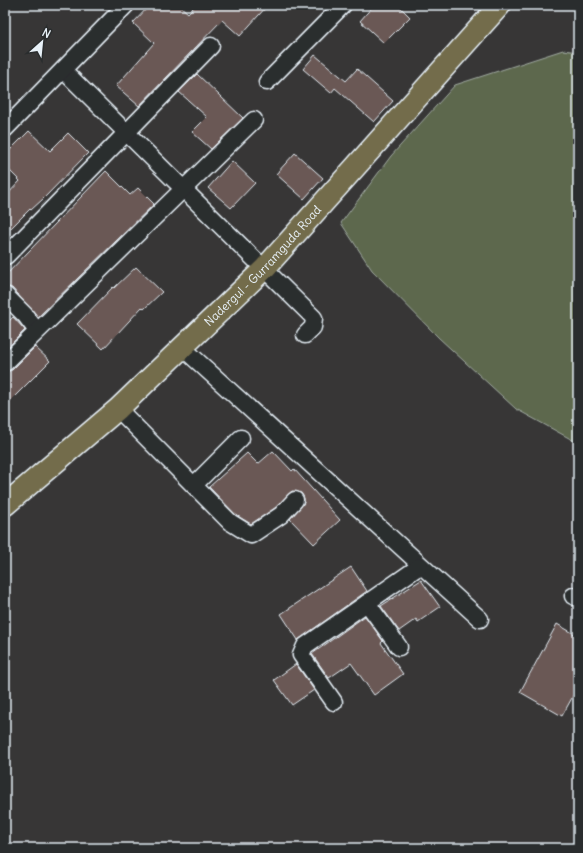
<svg xmlns="http://www.w3.org/2000/svg" width="583" height="853" viewBox="0 0 583 853" font-family="Delius,sans-serif">
<style>
.green{fill:#5d674e;stroke:#a2aca3}
.building{fill:#6a5854;stroke:#e8f1f8}
.lines{fill:none;stroke-linecap:round;stroke-linejoin:round}
.minor-casing{stroke:#e8f1f8;stroke-width:19}
.major-casing{stroke:#e8f1f8;stroke-width:24}
.minor{stroke:#2a2d2e;stroke-width:16}
.major{stroke:#736c4b;stroke-width:21}
.labels{text-anchor:middle;stroke-width:4;stroke-linejoin:round;paint-order:stroke}
.street-label{font-size:12px;fill:#e8f1f8;stroke:#2a2d2e}
</style>
<rect width="100%" height="100%" fill="#373636"/>
<filter id="ink" filterUnits="userSpaceOnUse"><feTurbulence type="fractalNoise" baseFrequency=".025" numOctaves="2"/><feDisplacementMap in="SourceGraphic" scale="8" xChannelSelector="R" yChannelSelector="G"/><feConvolveMatrix kernelMatrix="1 2 1 2 8 2 1 2 1" color-interpolation-filters="sRGB"/></filter>
<g filter="url(#ink)">
<!-- green -->
<polygon class="green" points="563,50 578,52 578,443 516,409 439,338 372,270 341,223 391,156 455,85"/>
<!-- building -->
<g class="building">
<polygon points="150,5 179,5 188,13 196,5 268,5 240,36 222,20 139,106 116,86 154,43 133,23"/>
<polygon points="374,5 398,5 410,17 384,43 360,21"/>
<polygon points="315,55 346,81 357,69 393,101 374,122 335,88 331,93 303,69"/>
<polygon points="197,74 243,118 211,149 192,132 207,117 179,92"/>
<polygon points="29,131 50,151 68,133 88,153 43,199 31,210 30,209 5,234 5,197 20,181 5,166 5,155"/>
<polygon points="295,153 323,178 304,199 276,174"/>
<polygon points="232,161 255,183 231,208 208,188"/>
<polygon points="106,171 130,195 138,188 154,204 38,317 12,288 5,286 5,276"/>
<polygon points="136,267 162,292 144,309 142,307 103,349 77,324 113,287 114,288"/>
<polygon points="13,317 25,330 5,350 5,325"/>
<polygon points="35,347 50,361 5,406 5,372 12,370"/>
<polygon points="273,451 292,471 294,469 340,520 314,544 290,519 304,503 304,498 301,493 292,491 275,508 251,524 236,515 209,487 247,453 258,464"/>
<polygon points="351,567 367,591 298,640 281,614"/>
<polygon points="421,580 440,607 418,622 416,619 399,631 381,606"/>
<polygon points="365,616 383,641 381,643 403,674 374,695 351,663 329,678 312,654"/>
<polygon points="557,624 578,636 578,687 562,716 520,692"/>
<polygon points="296,664 314,690 292,705 274,680"/>
</g>
<g class="lines">
<defs>
<g id="minor">
<polyline points="63,70 314,318 313,327 305,335"/>
<polyline points="267,82 343,5"/>
<polyline points="5,129 126,5"/>
<polyline points="6,256 211,46"/>
<polyline points="5,295 25,315 37,331"/>
<polyline points="183,348 480,619"/>
<polyline points="5,363 254,120"/>
<polyline points="118,409 230,522 251,535 281,515 295,500"/>
<polyline points="194,485 241,438"/>
<polyline points="573,596 578,598"/>
<polyline points="367,603 399,647"/>
<polyline points="334,702 301,655 305,646 420,566"/>
</g>
<g id="major">
<path id="s1" d="M 5,505 L 118,409 L 265,268 L 500,5"/>
</g>
</defs>
<!-- minor casing -->
<use href="#minor" class="minor-casing"/>
<!-- major casing -->
<use href="#major" class="major-casing"/>
<!-- minor -->
<use href="#minor" class="minor"/>
<!-- major -->
<use href="#major" class="major"/>
</g>
</g>
<g class="labels">
<!-- street labels -->
<g class="street-label">
<text dy="4" stroke="none"><textPath href="#s1" startOffset="352">Nadergul - Gurramguda Road</textPath></text>
</g>
</g>
<!-- margin -->
<rect width="583" height="853" fill="none" stroke="#2a2d2e" stroke-width="20"/>
<rect x="10" y="10" width="563" height="833" fill="none" stroke="#e8f1f8" stroke-width="1.5" filter="url(#ink)"/>
<!-- north arrow -->
<g transform="translate(42 42) rotate(27)" stroke="#2a2d2e" stroke-width="3" paint-order="stroke">
<path d="M0-3L7 15L0 10L-7 15Z" fill="#e8f1f8"/>
<text y="-6" font-size="11" font-weight="bold" text-anchor="middle" fill="#e8f1f8">N</text>
</g>
</svg>
